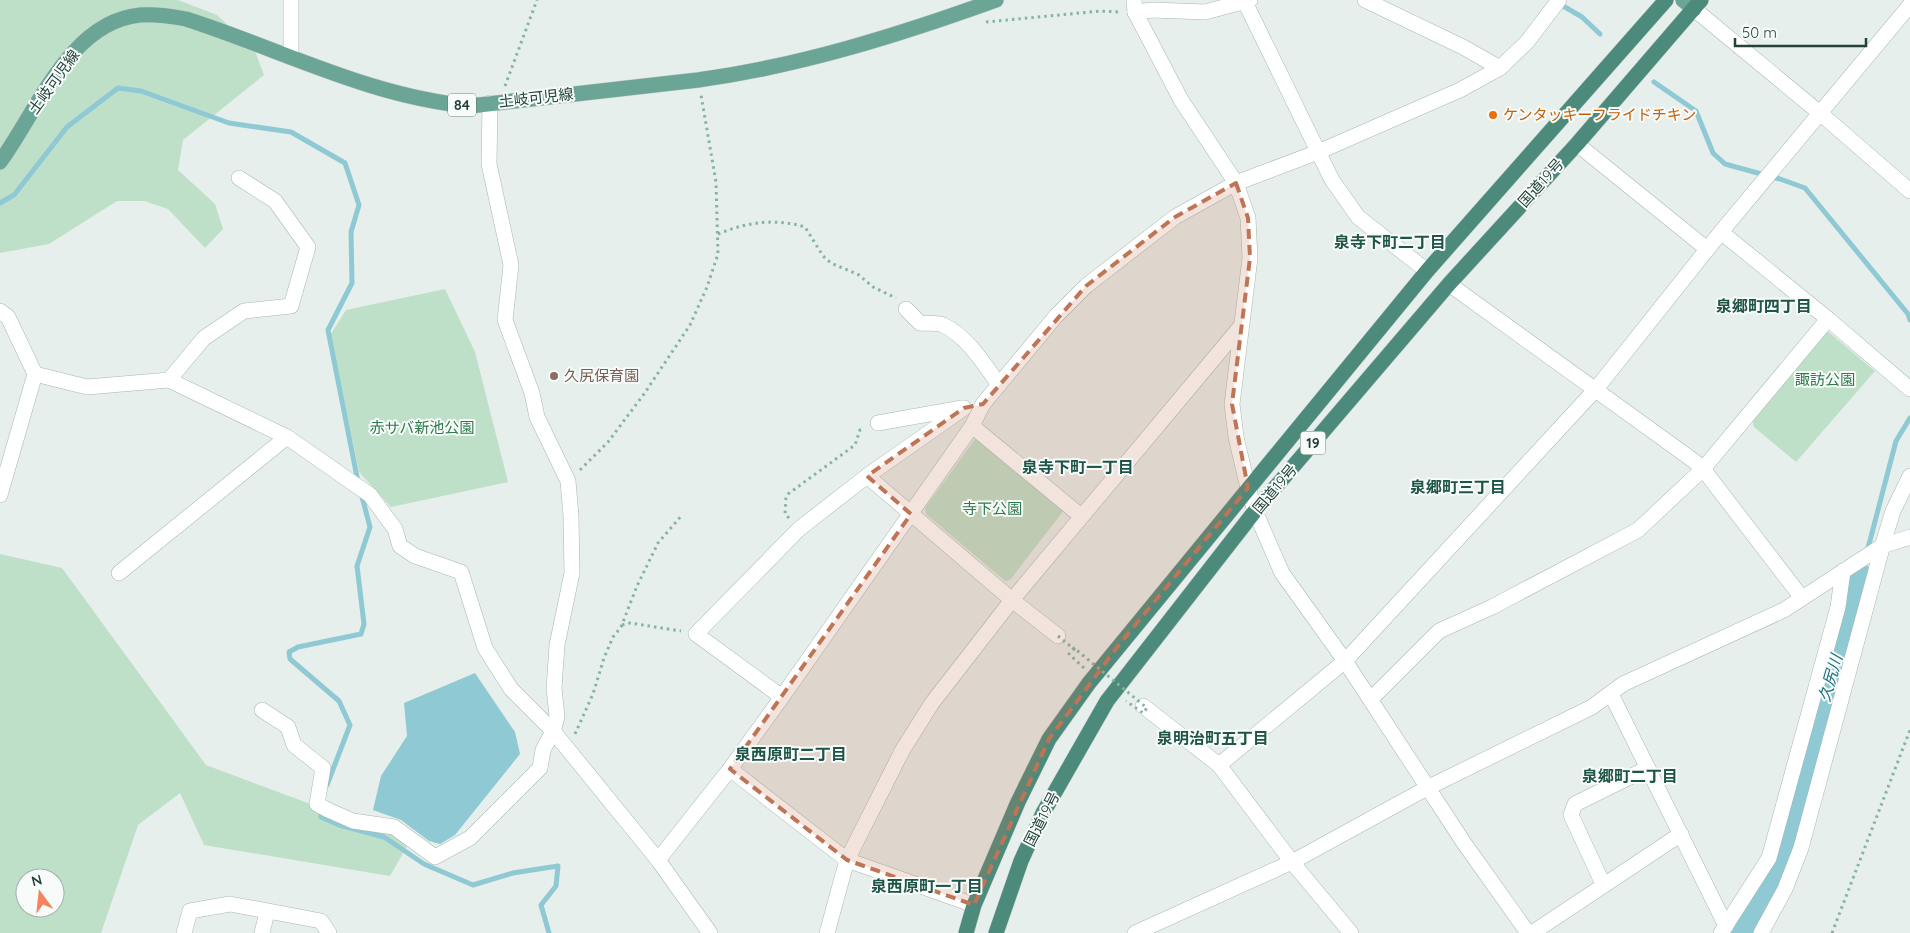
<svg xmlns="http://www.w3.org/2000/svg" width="1910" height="933" viewBox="0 0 1910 933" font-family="Quicksand,'Noto Sans JP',sans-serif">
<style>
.green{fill:#bfe0c8;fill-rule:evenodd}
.water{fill:#8ec9d4}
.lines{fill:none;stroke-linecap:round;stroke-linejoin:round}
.stream{stroke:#8ec9d4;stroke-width:5}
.river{stroke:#8ec9d4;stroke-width:31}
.minor-casing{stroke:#a8b8b2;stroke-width:16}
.tertiary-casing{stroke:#a8b8b2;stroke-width:16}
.primary-casing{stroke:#c2cac8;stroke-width:16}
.trunk-casing{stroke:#c2cac8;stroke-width:16}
.path{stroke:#86b3a5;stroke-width:3;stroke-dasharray:2.5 4;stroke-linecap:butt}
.minor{stroke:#fff;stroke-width:15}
.tertiary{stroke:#fff;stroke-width:15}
.primary{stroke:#6aa596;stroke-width:15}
.trunk{stroke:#4c8a7c;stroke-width:15}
.path-bridge{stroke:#86b3a5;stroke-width:3;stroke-dasharray:2.5 4;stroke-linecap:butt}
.marked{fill:#c07456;fill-opacity:0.2;stroke:#c07456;stroke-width:4;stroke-dasharray:10 6;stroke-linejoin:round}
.food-dot{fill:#e8710a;stroke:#f7fbf9;stroke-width:2}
.education-dot{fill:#8d6e63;stroke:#f7fbf9;stroke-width:2}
.labels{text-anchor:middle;stroke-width:4;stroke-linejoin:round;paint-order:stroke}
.shield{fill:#f7fbf9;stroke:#637a73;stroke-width:1}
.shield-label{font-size:14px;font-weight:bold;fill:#24423a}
.street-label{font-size:15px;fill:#24423a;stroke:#f7fbf9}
.food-label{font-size:15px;fill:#c56008;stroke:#f7fbf9;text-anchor:start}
.education-label{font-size:15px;fill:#785e54;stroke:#f7fbf9;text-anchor:start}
.park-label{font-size:15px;fill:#2d7a4b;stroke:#f7fbf9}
.neighbourhood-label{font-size:16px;font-weight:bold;fill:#1f5548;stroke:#f7fbf9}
.water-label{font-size:16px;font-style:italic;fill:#1c6f80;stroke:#f7fbf9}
</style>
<rect width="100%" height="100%" fill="#e6efeb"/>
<!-- green -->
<g class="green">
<polygon points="0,0 178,0 217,15 255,51 264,75 183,140 178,170 215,204 223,229 205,248 168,209 144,201 117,201 49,244 0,253"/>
<polygon points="445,289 475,352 508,482 391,507 359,472 331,334 346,310"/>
<polygon points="1825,329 1875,371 1796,462 1754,427 1752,418"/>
<polygon points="978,438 1064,510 1010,580 1005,581 926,514 925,508 975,439"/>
<path d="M 0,554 L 62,568 L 206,765 L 410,841 L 390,876 L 204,845 L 180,793 L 138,825 L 101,933 L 0,933 ZM 25,878 L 55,878 L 55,908 L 25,908 Z"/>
</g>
<!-- water -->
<polygon class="water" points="475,673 515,732 520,754 455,835 440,844 429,841 401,820 373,810 381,776 407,736 404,703"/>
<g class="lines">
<!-- stream -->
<g class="stream">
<polyline points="1558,3 1582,17 1600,34"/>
<polyline points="1654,82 1696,111 1713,153 1725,164 1780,179 1805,188 1908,314 1910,320"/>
<polyline points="0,203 14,195 67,127 118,88 141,91 229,123 291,132 345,163 359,205 351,232 352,283 328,330 358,482"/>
<polyline points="1867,552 1896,441 1910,418"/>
<polyline points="1859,579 1864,562"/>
<polyline points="327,785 350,725 339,701 290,659 289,652 298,647 361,634 364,624 357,566 370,527 361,493"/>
<polyline points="322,810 321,817 339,825 384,837 424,864 473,885 513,873 558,866 556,886 541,905 549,933"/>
</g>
<!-- river -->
<polyline class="river" points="1738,933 1774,877 1859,579"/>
<defs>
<g id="minor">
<polyline points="291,0 291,57"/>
<polyline points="1134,0 1135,12 1181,100 1236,183 1248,218 1250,258 1232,404 1236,437 1248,488"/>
<polyline points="1365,0 1463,47 1500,68"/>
<polyline points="1245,2 1332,180 1358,217 1427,271"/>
<polyline points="1135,12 1153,10 1205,12 1250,0"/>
<polyline points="1577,144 1707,249"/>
<polyline points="1721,232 1828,319 1910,389"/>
<polyline points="1449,284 1694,461 1703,469 1802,598"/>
<path d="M 906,309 L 920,323 C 927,324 937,322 943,325 C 966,335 985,365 999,385"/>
<polyline points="0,311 8,317 35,374 87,387 169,380 287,437 370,495 395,529 400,546 415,556 461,572 485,648 511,689 553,731 658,860 710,933"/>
<polyline points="169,380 204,338 244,311 291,306 308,247 275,201 239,178"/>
<polyline points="878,423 962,408"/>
<polyline points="972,426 1081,516"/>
<polyline points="867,476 1012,600 1058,636"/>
<polyline points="0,495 35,374"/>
<polyline points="119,573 287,437"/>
<polyline points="1611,694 1726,926"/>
<polyline points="782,697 696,634 799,529 867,476 964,408"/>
<polyline points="1371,699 1439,631 1492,607 1638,530 1703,469 1828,319"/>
<polyline points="1143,706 1219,765 1292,862 1351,933"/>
<polyline points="262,710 288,727 294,745 323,768 317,804 328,810 353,821 394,827 435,857 470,838 540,768 543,750 553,731 557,717 554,688 557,645 572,573 571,516 568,481 537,417 532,393 505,320 511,265 489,164 490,103"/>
<polyline points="1219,765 1345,661 1596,389 1721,232 1910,5"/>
<polyline points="730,769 847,860 974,905"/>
<polyline points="658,860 730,769 782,697 972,426 983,404 1056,316 1086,286 1175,217 1236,183 1318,152 1460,90 1500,68 1527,42 1559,0"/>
<polyline points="1603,884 1571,815 1575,804 1648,768"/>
<polyline points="184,933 190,911 230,904 321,921 329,933"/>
<polyline points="262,933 267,912"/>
<polyline points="827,933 847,860 902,751 932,703 1012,600 1241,326"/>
<polyline points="1135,933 1292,862 1427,788 1592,707 1623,684 1784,610 1882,546 1910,537"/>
<polyline points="1532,933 1681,834"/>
<polyline points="1721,933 1769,858 1838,607 1843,571"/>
</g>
<g id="tertiary">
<polyline points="1694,9 1821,114 1910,191"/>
<polyline points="1248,488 1255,511 1282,573 1345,661 1464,843 1528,933"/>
<polyline points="1761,933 1785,889 1801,848 1885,537 1893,511 1910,476"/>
</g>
<g id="primary">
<polyline points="1683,0 1694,9"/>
<path d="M 0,162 C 37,112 69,22 140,15 C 156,14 170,16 186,19 C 280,49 370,97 470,106 L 698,80 C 800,66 899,35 996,0"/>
</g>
<g id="trunk">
<polyline points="966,933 974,905 1018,802 1049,739 1089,683 1427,271 1666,0"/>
<polyline points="996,933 1021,861 1043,813 1107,701 1255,511 1449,284 1577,144 1701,0"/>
</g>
</defs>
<!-- minor casing -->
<use href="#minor" class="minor-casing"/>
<!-- tertiary casing -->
<use href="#tertiary" class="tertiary-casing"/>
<!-- primary casing -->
<use href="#primary" class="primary-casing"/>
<!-- trunk casing -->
<use href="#trunk" class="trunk-casing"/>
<!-- path -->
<g class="path">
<polyline points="986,22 1100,11 1119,12"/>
<polyline points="505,86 537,0"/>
<path d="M 718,234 C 747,222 775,218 805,227 L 823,256 L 831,263 L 859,275 L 873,287 L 896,298"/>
<polyline points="580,470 608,442 644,394 690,325 707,287 718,254 716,182 701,95"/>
<polyline points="789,518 785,514 786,498 788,494 855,445 860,430 863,429"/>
<polyline points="622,625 630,623 681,631"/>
<polyline points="575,734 593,694 604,658 613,637 621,627 637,586 658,543 682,515"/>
<polyline points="1832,933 1910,730"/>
</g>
<!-- minor -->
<use href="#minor" class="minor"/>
<!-- tertiary -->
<use href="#tertiary" class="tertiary"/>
<!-- primary -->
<use href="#primary" class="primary"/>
<!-- trunk -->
<use href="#trunk" class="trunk"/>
<!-- path-bridge -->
<g class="path-bridge">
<polyline points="1058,636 1075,650"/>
<polyline points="1084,668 1069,654 1074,648 1147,708 1143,713 1126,701"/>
</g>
</g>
<!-- marked area -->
<path class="marked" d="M 1236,183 L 1248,218 L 1250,258 L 1232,404 L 1248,488 L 1118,646 L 1049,739 L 974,905 L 847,860 L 730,769 L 911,514 L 867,476 L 964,408 L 983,404 L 1086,286 L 1175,217 Z"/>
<!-- markers -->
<circle class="food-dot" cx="1493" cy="115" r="5"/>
<circle class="education-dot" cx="554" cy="376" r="5"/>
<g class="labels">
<!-- shield labels -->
<g class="shield">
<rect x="448" y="93.5" width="28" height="23" rx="4"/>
<rect x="1300.5" y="431.5" width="25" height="23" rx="4"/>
</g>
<g class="shield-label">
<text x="462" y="110">84</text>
<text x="1313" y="448">19</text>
</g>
<!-- street labels -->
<g class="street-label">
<text transform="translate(54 82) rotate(-54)" y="5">土岐可児線</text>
<text transform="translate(536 98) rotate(-6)" y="5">土岐可児線</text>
<text transform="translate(1541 183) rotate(-48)" y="5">国道19号</text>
<text transform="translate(1275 489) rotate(-50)" y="5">国道19号</text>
<text transform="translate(1042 819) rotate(-63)" y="5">国道19号</text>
</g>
<!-- food labels -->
<g class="food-label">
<text x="1503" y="120">ケンタッキーフライドチキン</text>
</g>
<!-- education labels -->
<g class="education-label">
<text x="564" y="381">久尻保育園</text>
</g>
<!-- park labels -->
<g class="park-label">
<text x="1825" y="385">諏訪公園</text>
<text x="422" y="433">赤サバ新池公園</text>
<text x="992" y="514">寺下公園</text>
</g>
<!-- neighbourhood labels -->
<g class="neighbourhood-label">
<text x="1390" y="248">泉寺下町二丁目</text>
<text x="1764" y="312">泉郷町四丁目</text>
<text x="1078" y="473">泉寺下町一丁目</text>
<text x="1458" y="493">泉郷町三丁目</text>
<text x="1213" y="744">泉明治町五丁目</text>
<text x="791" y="760">泉西原町二丁目</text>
<text x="1630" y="782">泉郷町二丁目</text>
<text x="927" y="892">泉西原町一丁目</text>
</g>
<!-- water labels -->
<g class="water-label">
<text transform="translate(1830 678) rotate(-74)" y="6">久尻川</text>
</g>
</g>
<!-- north arrow -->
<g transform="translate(40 893) rotate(345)"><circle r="24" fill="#f7fbf9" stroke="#a3b1ad"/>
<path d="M0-4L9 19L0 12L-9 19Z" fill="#f4845f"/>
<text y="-8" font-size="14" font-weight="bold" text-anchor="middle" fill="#24423a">N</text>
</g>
<!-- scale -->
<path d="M1735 38v8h131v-8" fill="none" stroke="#24423a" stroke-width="2.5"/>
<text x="1742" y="38" font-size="15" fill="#24423a" stroke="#f7fbf9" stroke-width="4" paint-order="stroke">50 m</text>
</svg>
